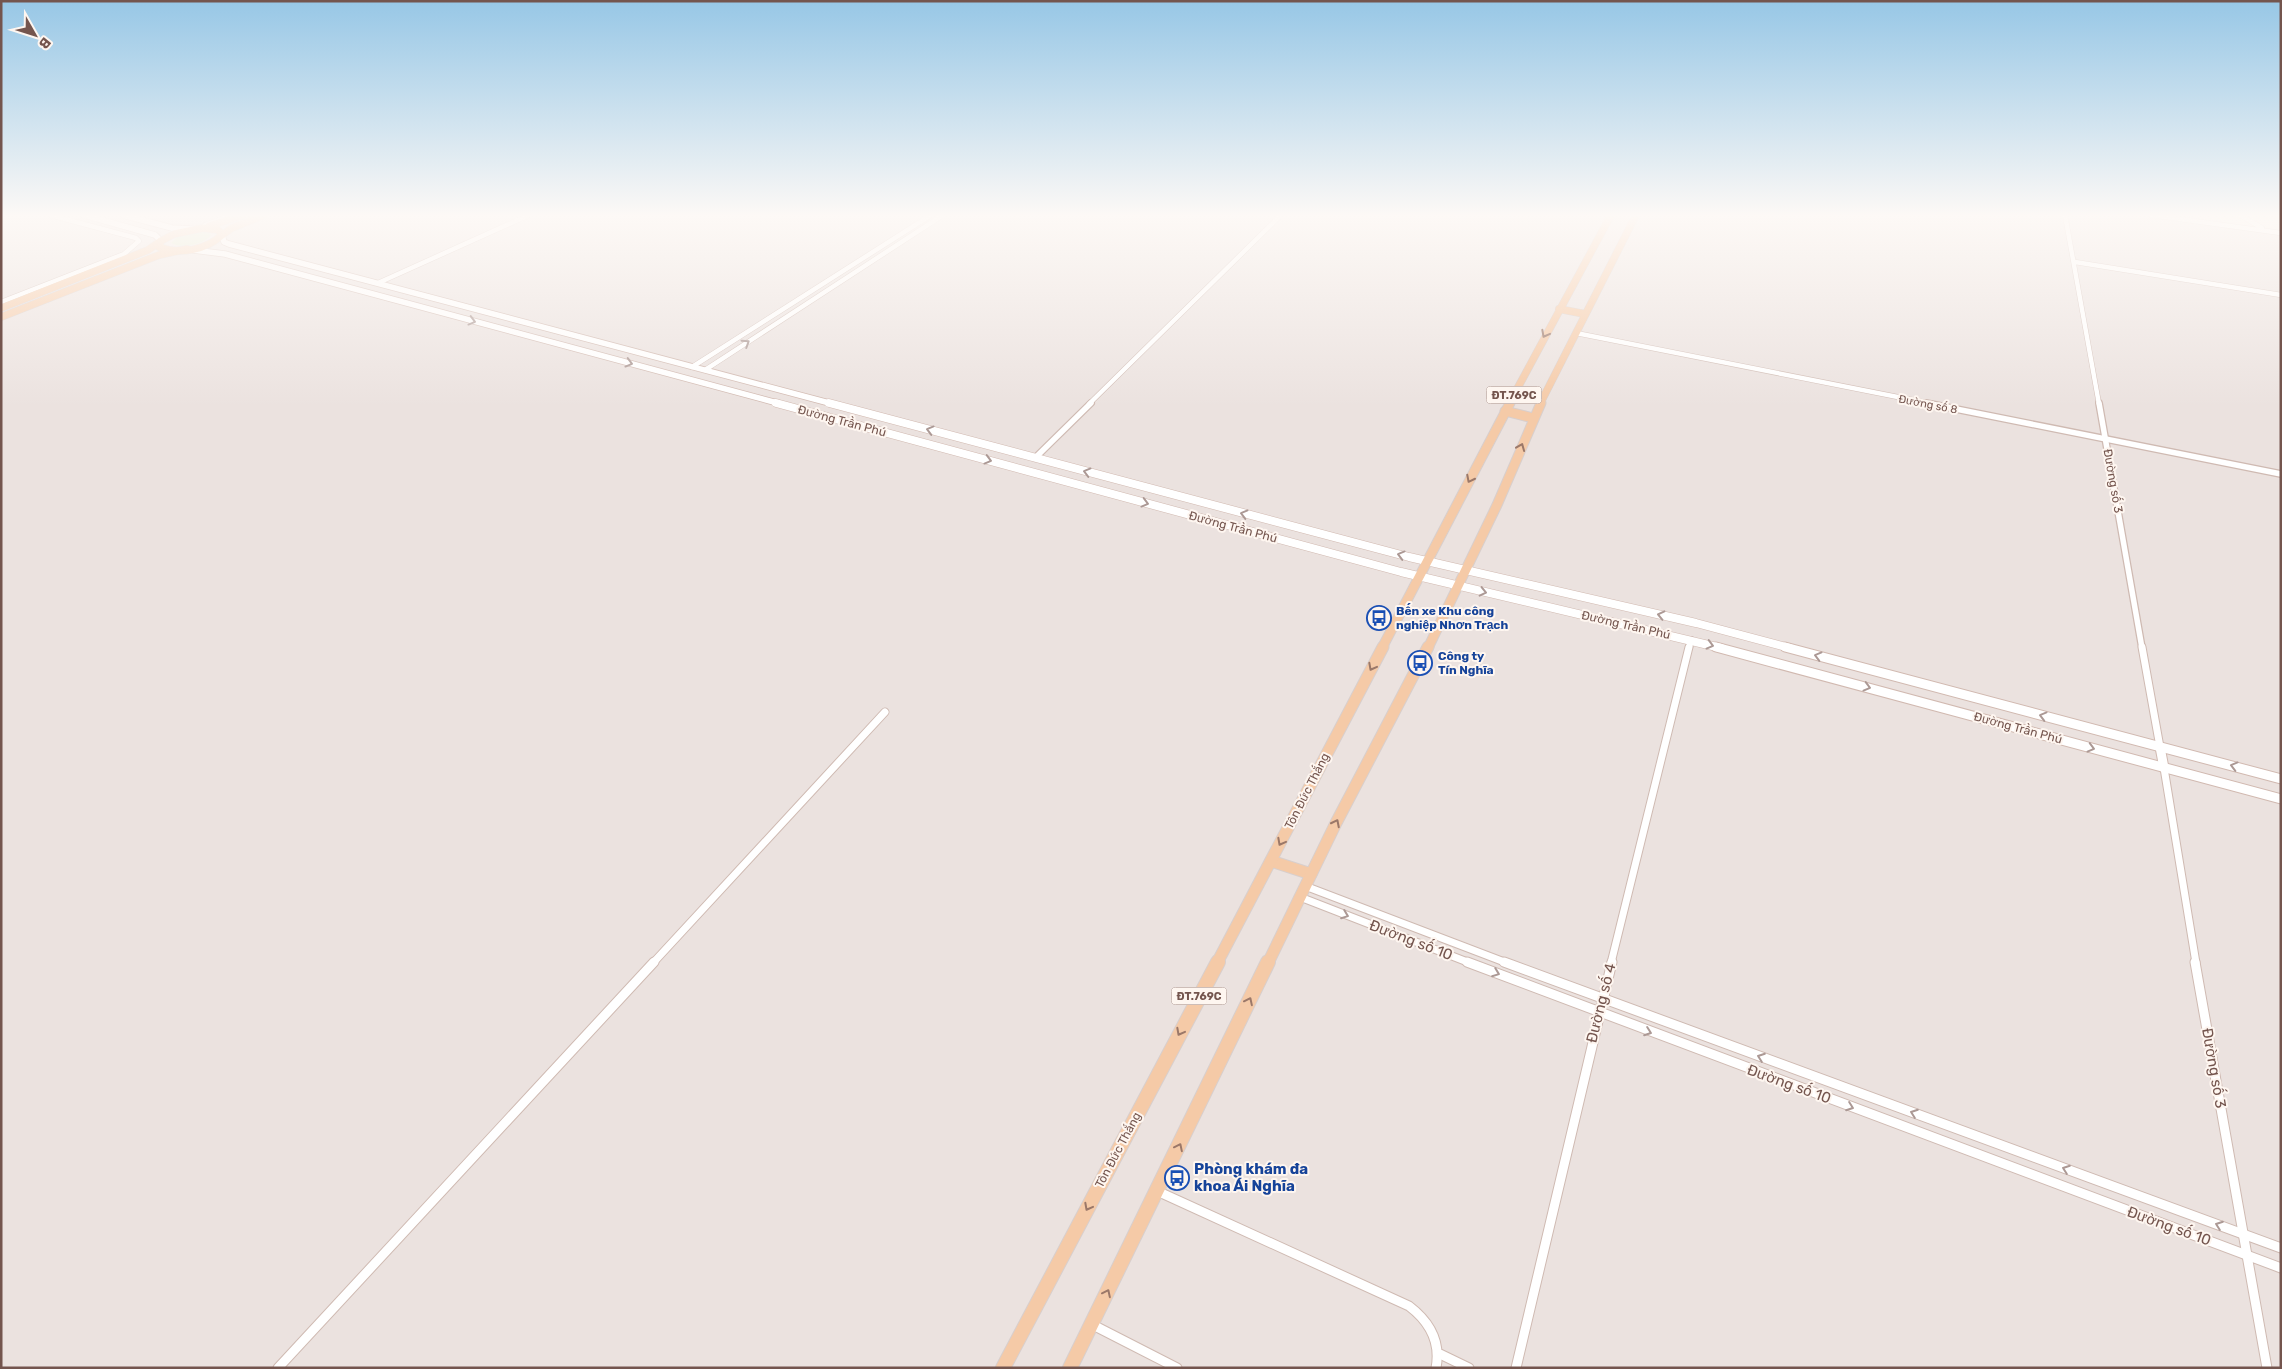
<svg xmlns="http://www.w3.org/2000/svg" width="2282" height="1369" viewBox="0 0 2282 1369" font-family="Rubik,sans-serif">
<style>
.industrial{fill:#ebe2df}
.green{fill:#dbe8c8}
.lines{fill:none;stroke-linecap:round;stroke-linejoin:round}
.street-far3-casing{stroke:#cfbab2;stroke-width:5.5}
.street-far2-casing{stroke:#cfbab2;stroke-width:8}
.street-far1-casing{stroke:#cfbab2;stroke-width:9}
.street-casing{stroke:#cfbab2;stroke-width:11}
.secondary-far2-casing{stroke:#d1b9b0;stroke-width:7}
.secondary-far1-casing{stroke:#d1b9b0;stroke-width:9}
.secondary-casing{stroke:#d1b9b0;stroke-width:11}
.primary-far3-casing{stroke:#d8cfcd;stroke-width:8}
.primary-far2-casing{stroke:#d8cfcd;stroke-width:11}
.primary-far1-casing{stroke:#d8cfcd;stroke-width:13}
.primary-casing{stroke:#d8cfcd;stroke-width:16}
.street-far3{stroke:#fff;stroke-width:4.5}
.street-far2{stroke:#fff;stroke-width:5.5}
.street-far1{stroke:#fff;stroke-width:7}
.street{stroke:#fff;stroke-width:9}
.secondary-far2{stroke:#fff;stroke-width:5.5}
.secondary-far1{stroke:#fff;stroke-width:8}
.secondary{stroke:#fff;stroke-width:9}
.primary-far3{stroke:#f5caa7;stroke-width:7}
.primary-far2{stroke:#f5caa7;stroke-width:9}
.primary-far1{stroke:#f5caa7;stroke-width:11}
.primary{stroke:#f5caa7;stroke-width:14}
.oneway{stroke:#ac9995}
.oneway2{stroke:#9b7869}
.labels{text-anchor:middle;stroke-width:4;stroke-linejoin:round;paint-order:stroke}
.shield{fill:#fef6f0;stroke:#9d857f;stroke-width:1}
.shield-label{font-size:11px;font-weight:bold;fill:#74554e}
.far-street-label{font-size:11px;fill:#74554e;stroke:#fef6f0}
.street-label{font-size:12px;fill:#74554e;stroke:#fef6f0}
.transit-label{font-size:12px;font-weight:bold;fill:#164399;stroke:#fef6f0;text-anchor:start}
.near-street-label{font-size:15px;fill:#74554e;stroke:#fef6f0}
.near-transit-label{font-size:15px;font-weight:bold;fill:#164399;stroke:#fef6f0;text-anchor:start}
</style>
<rect width="100%" height="100%" fill="#fbf1ea"/>
<!-- industrial -->
<polygon class="industrial" points="1,215 2157,215 2281,233 2281,1368 1,1368"/>
<!-- green -->
<path class="green" d="M 198,232 L 208,232 L 211,235 C 203,245 182,249 171,243 L 178,236 Z"/>
<g class="lines">
<defs>
<g id="street-far3">
<polyline points="2065,215 2099,404"/>
<polyline points="2151,215 2281,233"/>
<polyline points="2240,215 2262,228"/>
<polyline points="205,225 231,215"/>
<polyline points="2075,262 2281,295"/>
<polyline points="378,283 529,215"/>
<polyline points="1,302 124,254 139,241 136,238 50,215"/>
<polyline points="1576,333 1933,404"/>
<polyline points="692,367 931,215"/>
<polyline points="705,370 943,215"/>
<polyline points="1089,404 1281,215"/>
</g>
<g id="street-far2">
<polyline points="1926,403 2281,474"/>
<polyline points="2099,403 2142,648"/>
<polyline points="1035,458 1091,403"/>
<polyline points="1689,648 1691,640"/>
</g>
<g id="street-far1">
<polyline points="2142,647 2160,747"/>
<polyline points="2164,768 2196,963"/>
<polyline points="1305,886 1507,963"/>
<polyline points="1300,897 1470,963"/>
<polyline points="653,963 885,712"/>
<polyline points="1611,963 1689,647"/>
</g>
<g id="street">
<polyline points="1467,962 2281,1268"/>
<polyline points="1504,962 2281,1248"/>
<polyline points="2195,962 2267,1368"/>
<path d="M 1157,1191 L 1409,1306 C 1430,1322 1441,1342 1436,1368"/>
<polyline points="1091,1324 1177,1368"/>
<polyline points="1440,1354 1469,1368"/>
<polyline points="278,1368 654,962"/>
<polyline points="1516,1368 1612,962"/>
</g>
<g id="secondary-far2">
<polyline points="84,215 155,235 161,241"/>
<polyline points="123,215 172,228 191,229"/>
<polyline points="222,235 224,242 229,244 833,404"/>
<polyline points="193,250 225,254 781,404"/>
</g>
<g id="secondary-far1">
<polyline points="776,403 1401,572 1721,648"/>
<polyline points="829,403 1409,557 1696,623 1790,648"/>
</g>
<g id="secondary">
<polyline points="1716,647 2281,799"/>
<polyline points="1785,647 2281,779"/>
<polyline points="2160,747 2164,768"/>
</g>
<g id="primary-far3">
<polyline points="209,226 243,215"/>
<path d="M 203,228 L 218,230 L 222,235 C 206,250 180,255 159,247 L 161,241 L 174,234 Z"/>
<polyline points="222,235 232,228 264,215"/>
<polyline points="1,308 148,250 161,241"/>
<polyline points="1559,309 1585,314"/>
<polyline points="1,317 159,255 187,249"/>
<polyline points="1509,404 1611,215"/>
<polyline points="1540,404 1636,215"/>
</g>
<g id="primary-far2">
<polyline points="1505,411 1533,418"/>
<polyline points="1382,648 1510,403"/>
<polyline points="1428,648 1497,505 1541,403"/>
</g>
<g id="primary-far1">
<polyline points="1271,861 1311,874"/>
<polyline points="1217,963 1383,647"/>
<polyline points="1268,963 1336,823 1428,647"/>
</g>
<g id="primary">
<polyline points="1003,1368 1218,962"/>
<polyline points="1070,1368 1268,962"/>
</g>
</defs>
<!-- street-far3 casing -->
<use href="#street-far3" class="street-far3-casing"/>
<!-- street-far2 casing -->
<use href="#street-far2" class="street-far2-casing"/>
<!-- street-far1 casing -->
<use href="#street-far1" class="street-far1-casing"/>
<!-- street casing -->
<use href="#street" class="street-casing"/>
<!-- secondary-far2 casing -->
<use href="#secondary-far2" class="secondary-far2-casing"/>
<!-- secondary-far1 casing -->
<use href="#secondary-far1" class="secondary-far1-casing"/>
<!-- secondary casing -->
<use href="#secondary" class="secondary-casing"/>
<!-- primary-far3 casing -->
<use href="#primary-far3" class="primary-far3-casing"/>
<!-- primary-far2 casing -->
<use href="#primary-far2" class="primary-far2-casing"/>
<!-- primary-far1 casing -->
<use href="#primary-far1" class="primary-far1-casing"/>
<!-- primary casing -->
<use href="#primary" class="primary-casing"/>
<!-- street-far3 -->
<use href="#street-far3" class="street-far3"/>
<!-- street-far2 -->
<use href="#street-far2" class="street-far2"/>
<!-- street-far1 -->
<use href="#street-far1" class="street-far1"/>
<!-- street -->
<use href="#street" class="street"/>
<!-- secondary-far2 -->
<use href="#secondary-far2" class="secondary-far2"/>
<!-- secondary-far1 -->
<use href="#secondary-far1" class="secondary-far1"/>
<!-- secondary -->
<use href="#secondary" class="secondary"/>
<!-- primary-far3 -->
<use href="#primary-far3" class="primary-far3"/>
<!-- primary-far2 -->
<use href="#primary-far2" class="primary-far2"/>
<!-- primary-far1 -->
<use href="#primary-far1" class="primary-far1"/>
<!-- primary -->
<use href="#primary" class="primary"/>
</g>
<!-- one-way arrows -->
<defs><path id="oneway-chevron" d="M-2-3.5L2.5 0L-2 3.5" fill="none" stroke-width="1.6" stroke-linecap="round" stroke-linejoin="round" transform="scale(1.25)"/></defs>
<g class="oneway">
<use href="#oneway-chevron" transform="translate(472 321) rotate(15)"/>
<use href="#oneway-chevron" transform="translate(746 343) rotate(-33)"/>
<use href="#oneway-chevron" transform="translate(629 363) rotate(15)"/>
<use href="#oneway-chevron" transform="translate(930 430) rotate(-165)"/>
<use href="#oneway-chevron" transform="translate(988 460) rotate(15)"/>
<use href="#oneway-chevron" transform="translate(1087 472) rotate(-165)"/>
<use href="#oneway-chevron" transform="translate(1145 503) rotate(15)"/>
<use href="#oneway-chevron" transform="translate(1244 514) rotate(-165)"/>
<use href="#oneway-chevron" transform="translate(1401 555) rotate(-165)"/>
<use href="#oneway-chevron" transform="translate(1483 592) rotate(13)"/>
<use href="#oneway-chevron" transform="translate(1661 615) rotate(-167)"/>
<use href="#oneway-chevron" transform="translate(1710 645) rotate(15)"/>
<use href="#oneway-chevron" transform="translate(1818 656) rotate(-165)"/>
<use href="#oneway-chevron" transform="translate(1867 687) rotate(15)"/>
<use href="#oneway-chevron" transform="translate(2043 716) rotate(-165)"/>
<use href="#oneway-chevron" transform="translate(2091 748) rotate(15)"/>
<use href="#oneway-chevron" transform="translate(2234 766) rotate(-165)"/>
<use href="#oneway-chevron" transform="translate(1345 915) rotate(21)"/>
<use href="#oneway-chevron" transform="translate(1496 973) rotate(21)"/>
<use href="#oneway-chevron" transform="translate(1648 1032) rotate(20)"/>
<use href="#oneway-chevron" transform="translate(1761 1057) rotate(-160)"/>
<use href="#oneway-chevron" transform="translate(1850 1107) rotate(20)"/>
<use href="#oneway-chevron" transform="translate(1914 1113) rotate(-160)"/>
<use href="#oneway-chevron" transform="translate(2066 1169) rotate(-160)"/>
<use href="#oneway-chevron" transform="translate(2219 1225) rotate(-160)"/>
</g>
<g class="oneway2">
<use href="#oneway-chevron" transform="translate(1545 334) rotate(118)"/>
<use href="#oneway-chevron" transform="translate(1521 447) rotate(-68)"/>
<use href="#oneway-chevron" transform="translate(1470 479) rotate(117)"/>
<use href="#oneway-chevron" transform="translate(1372 667) rotate(118)"/>
<use href="#oneway-chevron" transform="translate(1336 823) rotate(-63)"/>
<use href="#oneway-chevron" transform="translate(1281 842) rotate(118)"/>
<use href="#oneway-chevron" transform="translate(1249 1001) rotate(-64)"/>
<use href="#oneway-chevron" transform="translate(1180 1032) rotate(118)"/>
<use href="#oneway-chevron" transform="translate(1179 1147) rotate(-64)"/>
<use href="#oneway-chevron" transform="translate(1088 1207) rotate(118)"/>
<use href="#oneway-chevron" transform="translate(1107 1293) rotate(-64)"/>
</g>
<!-- sky -->
<linearGradient id="sky" x2="0" y2="1"><stop stop-color="#97c7e6"/><stop offset="0.53" stop-color="#fdf9f6"/><stop offset="1" stop-color="#fdf9f6" stop-opacity="0"/></linearGradient>
<rect width="2282" height="407" fill="url(#sky)"/>
<!-- icons -->
<defs>
<symbol id="bus-ring" viewBox="-11 -11 22 22"><circle r="9.5" fill="#fef6f0" stroke="#1a4fb4" stroke-width="1.5"/><path d="M-5-6H5V4H4V6H2V4H-2V6H-4V4H-5ZM-3.5-4V0h7V-4ZM-3.5 1.2v1.5H-2V1.2ZM2 1.2v1.5H3.5V1.2Z" fill="#1a4fb4"/></symbol>
</defs>
<g fill-rule="evenodd">
<use href="#bus-ring" x="1365" y="604" width="28" height="28"/>
<use href="#bus-ring" x="1406" y="649" width="28" height="28"/>
<use href="#bus-ring" x="1163" y="1164" width="28" height="28"/>
</g>
<g class="labels">
<!-- shield labels -->
<g class="shield">
<rect x="1486.5" y="386.5" width="55" height="17" rx="4"/>
<rect x="1171.5" y="987.5" width="55" height="17" rx="4"/>
</g>
<g class="shield-label">
<text x="1514" y="399">ĐT.769C</text>
<text x="1199" y="1000">ĐT.769C</text>
</g>
<!-- far-street labels -->
<g class="far-street-label">
<text transform="translate(1928 404) rotate(11)" y="4">Đường số 8</text>
</g>
<!-- street labels -->
<g class="street-label">
<text transform="translate(842 421) rotate(15)" y="4">Đường Trần Phú</text>
<text transform="translate(2113 481) rotate(80)" y="4">Đường số 3</text>
<text transform="translate(1233 527) rotate(15)" y="4">Đường Trần Phú</text>
<text transform="translate(1626 625) rotate(13)" y="4">Đường Trần Phú</text>
<text transform="translate(2018 728) rotate(15)" y="4">Đường Trần Phú</text>
<text transform="translate(1307 791) rotate(-63)" y="4">Tôn Đức Thắng</text>
<text transform="translate(1118 1150) rotate(-62)" y="4">Tôn Đức Thắng</text>
</g>
<!-- transit labels -->
<g class="transit-label">
<text x="1396" y="615">Bến xe Khu công<tspan x="1396" dy="14">nghiệp Nhơn Trạch</tspan></text>
<text x="1438" y="660">Công ty<tspan x="1438" dy="14">Tín Nghĩa</tspan></text>
</g>
<!-- near-street labels -->
<g class="near-street-label">
<text transform="translate(1411 940) rotate(21)" y="5">Đường số 10</text>
<text transform="translate(1601 1003) rotate(-76)" y="5">Đường số 4</text>
<text transform="translate(2214 1068) rotate(80)" y="5">Đường số 3</text>
<text transform="translate(1789 1084) rotate(20)" y="5">Đường số 10</text>
<text transform="translate(2169 1226) rotate(20)" y="5">Đường số 10</text>
</g>
<!-- near-transit labels -->
<g class="near-transit-label">
<text x="1194" y="1174">Phòng khám đa<tspan x="1194" dy="17">khoa Ái Nghĩa</tspan></text>
</g>
</g>
<!-- border -->
<rect width="2282" height="1369" fill="none" stroke="#74554e" stroke-width="5"/>
<!-- north arrow -->
<g transform="translate(35 35) rotate(129)" stroke="#fef6f0" stroke-width="4" paint-order="stroke">
<path d="M0-4L9 19L0 12L-9 19Z" fill="#74554e"/>
<text y="-8" font-size="14" font-weight="bold" text-anchor="middle" fill="#74554e">B</text>
</g>
</svg>
